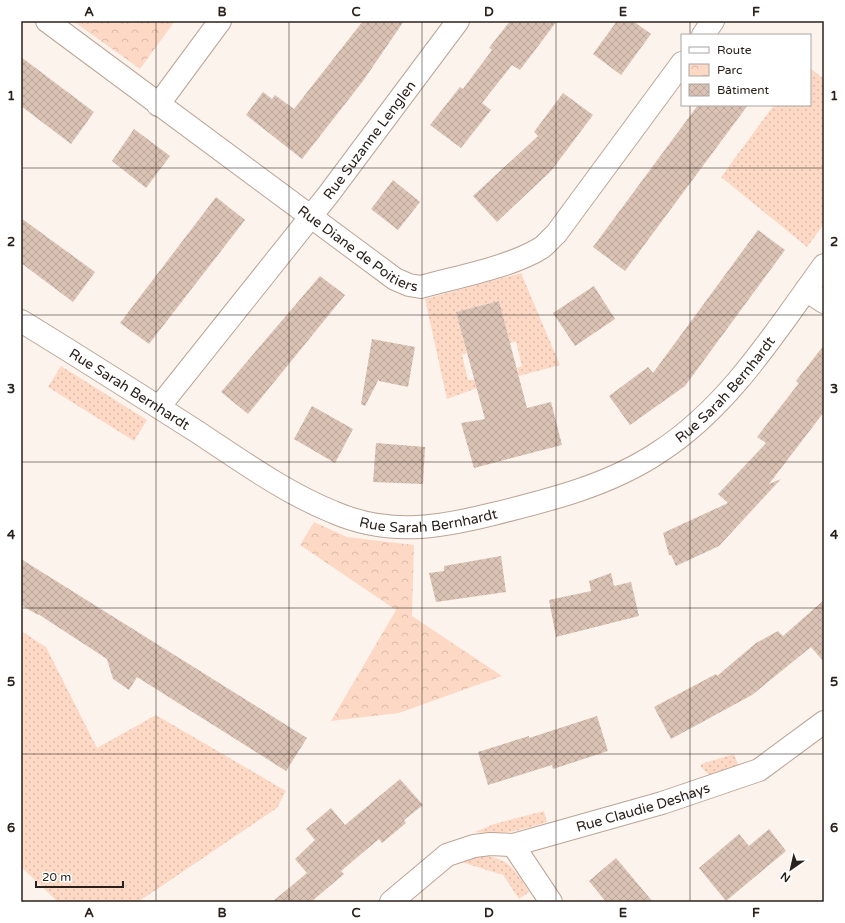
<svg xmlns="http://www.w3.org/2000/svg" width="845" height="923" viewBox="0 0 845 923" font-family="'Varela Round',sans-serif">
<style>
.grass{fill:url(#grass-dots)}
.park{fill:url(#park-crowns)}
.building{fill:url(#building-cross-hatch)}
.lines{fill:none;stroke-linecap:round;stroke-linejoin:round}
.street-casing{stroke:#bca496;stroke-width:24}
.street{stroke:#fff;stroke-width:22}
.grid{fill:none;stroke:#2a211c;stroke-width:1;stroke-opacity:0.55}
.labels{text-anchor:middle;stroke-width:4;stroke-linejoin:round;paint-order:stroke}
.street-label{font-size:14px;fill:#2a211c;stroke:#fff}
.neatline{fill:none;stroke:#2a211c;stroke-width:1.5}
.grid-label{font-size:13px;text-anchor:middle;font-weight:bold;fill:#2a211c}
</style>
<defs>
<pattern id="grass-dots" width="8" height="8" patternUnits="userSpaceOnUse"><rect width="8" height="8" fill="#fdd9c5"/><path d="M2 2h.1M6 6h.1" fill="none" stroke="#d9baa9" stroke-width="1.8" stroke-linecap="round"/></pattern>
<pattern id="park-crowns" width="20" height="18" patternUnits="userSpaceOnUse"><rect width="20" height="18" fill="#fdd9c5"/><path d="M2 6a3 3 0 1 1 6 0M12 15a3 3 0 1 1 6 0" fill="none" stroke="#d9baa9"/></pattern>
<pattern id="building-cross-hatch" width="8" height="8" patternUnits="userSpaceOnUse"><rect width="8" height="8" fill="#dac2b4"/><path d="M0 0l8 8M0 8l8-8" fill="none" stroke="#bba69a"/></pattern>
</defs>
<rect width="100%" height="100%" fill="#fdf3ed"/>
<!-- grass -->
<g class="grass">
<polygon points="810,68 824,79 824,224 807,247 721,177 774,105 810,105"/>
<polygon points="521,273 560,365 519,376 517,368 522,366 516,342 510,343 499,301 456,312 467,353 462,355 468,380 475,380 477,388 447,399 425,299"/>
<polygon points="61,366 147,420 134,441 48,387"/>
<polygon points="21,631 46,647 97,748 156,715 286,791 277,808 138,902 58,902 21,867"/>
<polygon points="734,754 739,767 710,776 701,767 701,764"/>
<path d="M 544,811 L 547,822 C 520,830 504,836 475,832 L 494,824 Z"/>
<path d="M 482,855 C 510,859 514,869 529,892 L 519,899 L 503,875 L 461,862 L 469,857 Z"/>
</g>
<!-- park -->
<g class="park">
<polygon points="73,21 175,21 140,69"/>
<polygon points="314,522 347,537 414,545 412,616 502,676 399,713 331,721 396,610 300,545"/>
</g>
<!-- building -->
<g class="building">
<polygon points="363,21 404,21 363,81 302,159 246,115 263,92 272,99 275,95 294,109"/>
<polygon points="510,21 557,21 520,70 512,65 482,103 491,110 461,148 430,125 460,87 463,89 492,50 489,48"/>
<polygon points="617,21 633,21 651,34 621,75 593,54"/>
<polygon points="21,57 94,112 71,144 21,106"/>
<polygon points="563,93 593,115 551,171 497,222 473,196 538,136 534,132"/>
<polygon points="698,105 748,105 625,271 593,247"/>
<polygon points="134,129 170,156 146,188 112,161"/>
<polygon points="393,180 420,202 398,230 371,209"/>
<polygon points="216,197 245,220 149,344 120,323"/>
<polygon points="21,218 95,272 73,302 21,263"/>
<polygon points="758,230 785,250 685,386 630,425 609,396 648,367 653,373"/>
<polygon points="320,276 345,295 248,414 221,392"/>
<polygon points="594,286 615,319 575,346 553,313"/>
<polygon points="499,301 527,408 551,402 562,445 474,468 461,423 485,419 456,312"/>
<polygon points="372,339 415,347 408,387 379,381 379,379 365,406 361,404"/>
<polygon points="824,345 824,412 769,484 781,479 719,546 676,566 671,555 669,555 663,533 728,503 718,494 766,443 757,437 799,383 796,381"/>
<polygon points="312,406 353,429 335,463 294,439"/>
<polygon points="376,443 425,447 423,484 373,482"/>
<polygon points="501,556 506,592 436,602 429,573 444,571 444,566"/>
<polygon points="21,559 307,738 286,771 137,677 129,690 113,679 107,659 38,614 38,615 21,605"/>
<polygon points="611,573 614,586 631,582 639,616 556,637 549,600 591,591 589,581"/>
<polygon points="824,600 824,662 811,647 752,695 671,739 654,707 716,674 717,676 756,643 778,631 783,636"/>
<polygon points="597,716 608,751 553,769 552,765 488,785 478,752 529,736 529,738"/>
<polygon points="400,779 423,805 404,820 406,823 382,843 379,839 341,871 344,874 311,902 272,902 307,873 295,859 315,840 306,829 331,808 345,825"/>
<polygon points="769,829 786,851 726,901 699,868 739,834 749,846"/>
<polygon points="616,858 653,902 606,902 589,881"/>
</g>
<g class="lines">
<defs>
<g id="street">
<path id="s1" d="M 47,21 L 395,279 L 409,285 L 421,287 C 456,277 511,267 541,248 C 546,245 551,238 556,234 L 682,63"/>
<polyline points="703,35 713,21"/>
<polyline points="158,105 220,21"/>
<polyline points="806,290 824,302"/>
<path id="s2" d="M 21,321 C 80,357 138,394 196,431 C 240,460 284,492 333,512 C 388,536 437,528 493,514 C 550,500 610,485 659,452 C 729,407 776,331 824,265"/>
<path id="s3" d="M 159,407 L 328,195 L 458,21"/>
<polyline points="513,845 551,902"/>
<path id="s4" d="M 391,902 L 447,855 L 474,846 L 490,844 L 513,845 L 662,803 L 759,770 L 824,722"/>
</g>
</defs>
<!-- street casing -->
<use href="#street" class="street-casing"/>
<!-- street -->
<use href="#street" class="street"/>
</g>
<!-- grid -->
<path class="grid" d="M 156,21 L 156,902M 289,21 L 289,902M 422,21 L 422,902M 556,21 L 556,902M 690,21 L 690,35M 690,105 L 690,902M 21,168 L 824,168M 21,315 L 824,315M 21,462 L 824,462M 21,608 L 824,608M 21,754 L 824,754"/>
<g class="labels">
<!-- street labels -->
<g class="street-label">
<text dy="5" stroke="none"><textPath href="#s3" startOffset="340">Rue Suzanne Lenglen</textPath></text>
<text dy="5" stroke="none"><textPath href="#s1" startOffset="386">Rue Diane de Poitiers</textPath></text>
<text dy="5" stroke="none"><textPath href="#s2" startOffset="799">Rue Sarah Bernhardt</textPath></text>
<text dy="5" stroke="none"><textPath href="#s2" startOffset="128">Rue Sarah Bernhardt</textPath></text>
<text dy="5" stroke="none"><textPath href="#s2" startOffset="464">Rue Sarah Bernhardt</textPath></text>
<text dy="5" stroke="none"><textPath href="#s4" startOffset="276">Rue Claudie Deshays</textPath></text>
</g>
</g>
<!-- border -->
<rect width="845" height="923" fill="none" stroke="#ffffff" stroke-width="44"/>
<!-- legend -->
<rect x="681" y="34" width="130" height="72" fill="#ffffff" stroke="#aaa6a4"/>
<rect x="689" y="47" width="20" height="6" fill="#ffffff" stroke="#aaa6a4"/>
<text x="717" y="54" font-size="12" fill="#2a211c">Route</text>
<rect x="689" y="64" width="20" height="12" fill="url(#park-crowns)" stroke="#aaa6a4"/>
<text x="717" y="74" font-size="12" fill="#2a211c">Parc</text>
<rect x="689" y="84" width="20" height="12" fill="url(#building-cross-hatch)" stroke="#aaa6a4"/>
<text x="717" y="94" font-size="12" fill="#2a211c">Bâtiment</text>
<!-- north arrow -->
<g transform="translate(791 869) rotate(214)" stroke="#ffffff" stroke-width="3" paint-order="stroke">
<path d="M0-3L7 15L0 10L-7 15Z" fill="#2a211c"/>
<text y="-6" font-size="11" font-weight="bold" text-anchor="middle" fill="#2a211c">N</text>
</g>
<!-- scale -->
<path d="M36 881v6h87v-6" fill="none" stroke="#2a211c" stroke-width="2"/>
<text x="42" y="881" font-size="12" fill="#2a211c" stroke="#ffffff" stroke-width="3" paint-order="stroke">20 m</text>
<rect x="22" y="22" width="801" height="879" class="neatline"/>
<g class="grid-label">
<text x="89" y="16">A</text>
<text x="222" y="16">B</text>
<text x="356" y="16">C</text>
<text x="489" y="16">D</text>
<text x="623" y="16">E</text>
<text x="756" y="16">F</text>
<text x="11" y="100">1</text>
<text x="834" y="100">1</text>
<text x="11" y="246">2</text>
<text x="834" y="246">2</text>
<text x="11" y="393">3</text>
<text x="834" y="393">3</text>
<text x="11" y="539">4</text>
<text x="834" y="539">4</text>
<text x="11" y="686">5</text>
<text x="834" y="686">5</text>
<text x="11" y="832">6</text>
<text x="834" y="832">6</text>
<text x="89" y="917">A</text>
<text x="222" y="917">B</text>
<text x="356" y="917">C</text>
<text x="489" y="917">D</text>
<text x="623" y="917">E</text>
<text x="756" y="917">F</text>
</g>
</svg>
